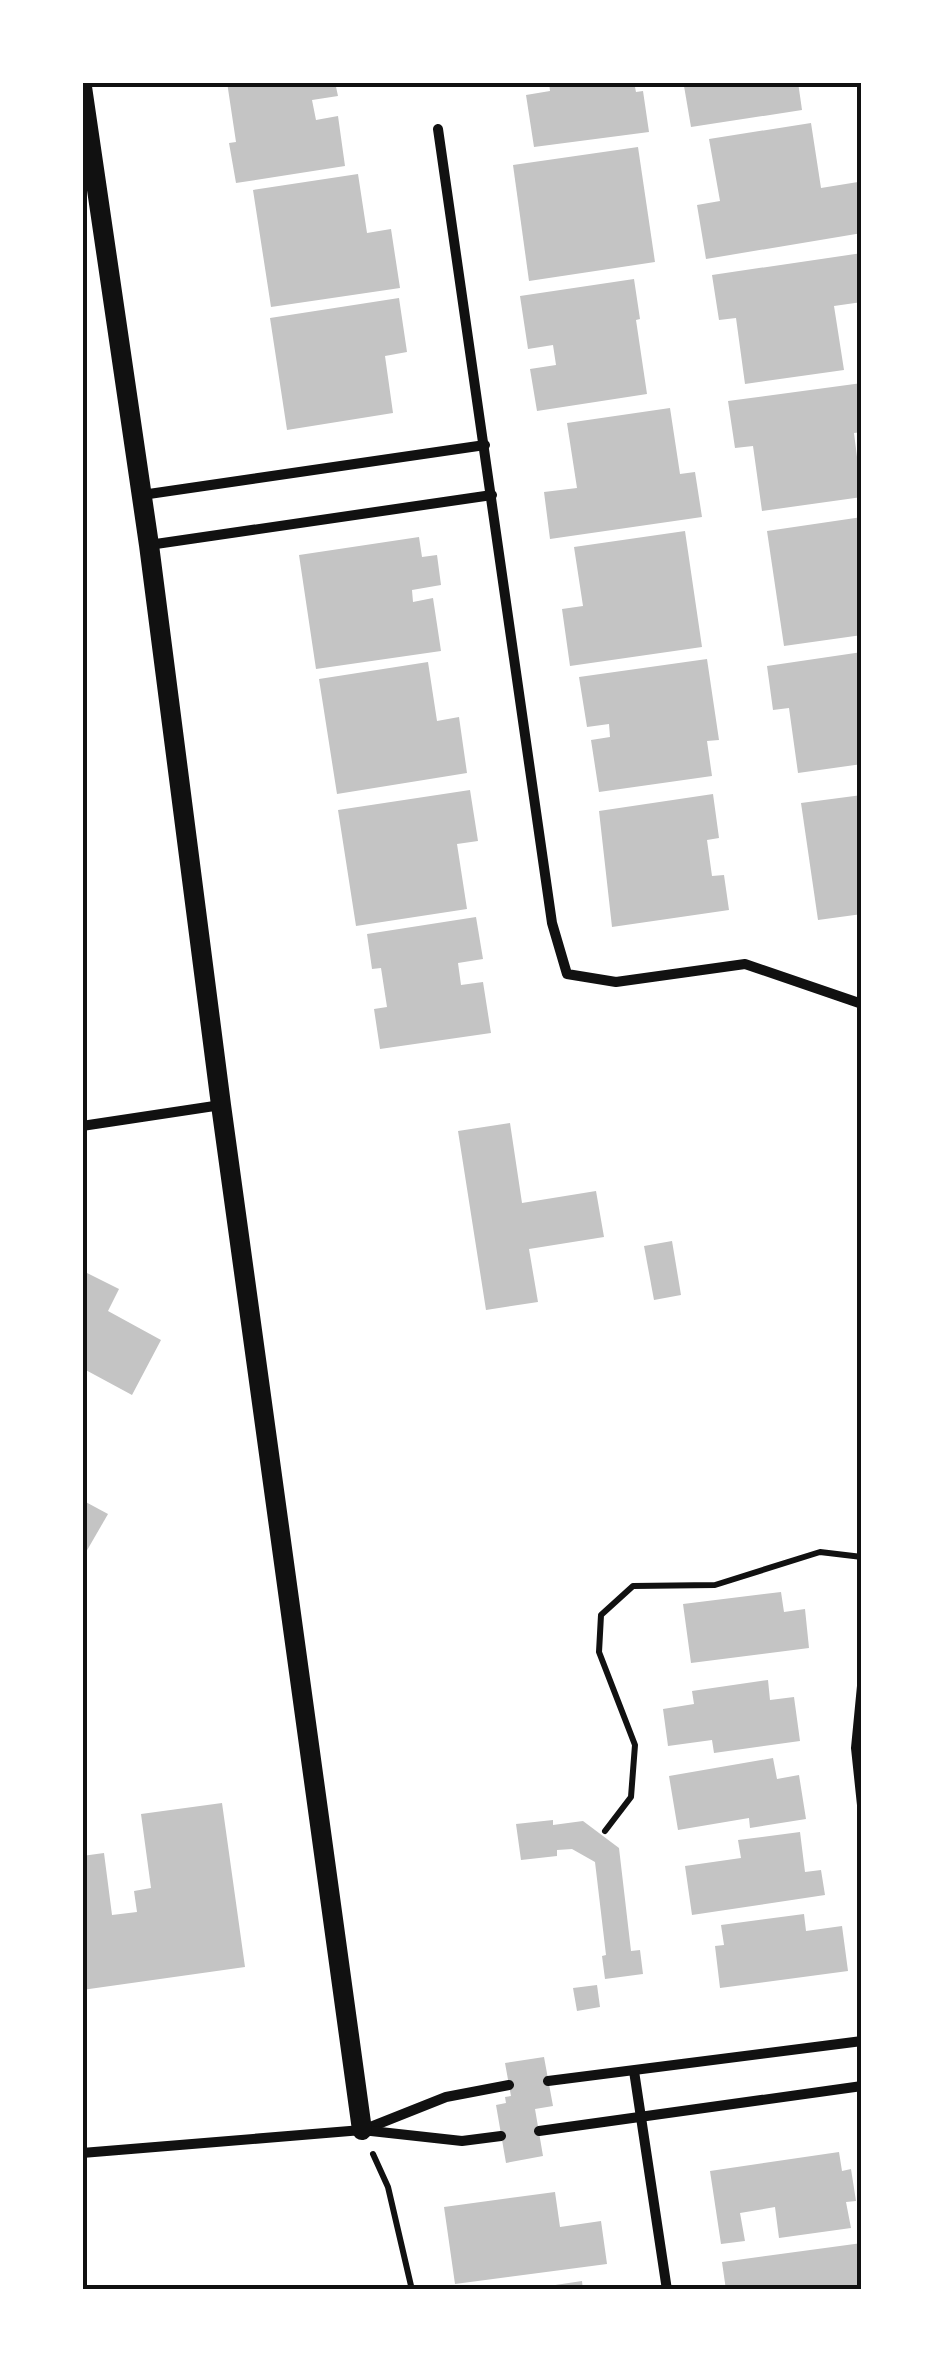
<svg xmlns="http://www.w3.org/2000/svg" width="944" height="2372" viewBox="0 0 944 2372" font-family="'Archivo Narrow',sans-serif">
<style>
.building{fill:#c4c4c4}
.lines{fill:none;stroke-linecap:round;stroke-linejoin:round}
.path{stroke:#111;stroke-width:6}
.minor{stroke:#111;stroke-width:10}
.secondary{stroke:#111;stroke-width:20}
.neatline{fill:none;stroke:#111;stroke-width:4}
</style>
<rect width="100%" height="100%" fill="#fff"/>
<!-- building -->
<g class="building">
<polygon points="227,82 335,82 338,96 312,100 316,120 338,116 345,166 236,183 229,143 236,142"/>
<polygon points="549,82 634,82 636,92 643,91 649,132 534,147 526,95 550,91"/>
<polygon points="692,82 798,82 802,110 691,127 684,86"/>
<polygon points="811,123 821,188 858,182 862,233 706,259 697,205 720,201 709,139"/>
<polygon points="638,147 655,262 529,281 513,165"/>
<polygon points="358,174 367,233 391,229 400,288 271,307 253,190"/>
<polygon points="862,253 862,302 834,306 844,370 745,384 736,318 719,320 712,275"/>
<polygon points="634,279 640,319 636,320 647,394 537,411 530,369 556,365 553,345 528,349 520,296"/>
<polygon points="399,298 407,352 385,356 393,413 287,430 270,318"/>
<polygon points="862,383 862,432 854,433 862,497 762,511 753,446 735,448 728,401"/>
<polygon points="670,408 680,474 695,472 702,517 550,539 544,492 577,488 567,423"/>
<polygon points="862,517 862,635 784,646 767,531"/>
<polygon points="685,531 702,647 570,666 562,609 583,606 574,547"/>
<polygon points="419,537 422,557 437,555 441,585 412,590 413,602 433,598 441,651 316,669 299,555"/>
<polygon points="862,652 862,764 798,773 789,708 773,710 767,666"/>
<polygon points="707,659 719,740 707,741 712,776 599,792 591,740 610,737 609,724 587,727 579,677"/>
<polygon points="428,662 437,721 459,717 467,773 337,794 319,679"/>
<polygon points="470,790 478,841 457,844 467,909 356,926 338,810"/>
<polygon points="713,794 719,838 707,840 712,876 724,875 729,910 612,927 599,811"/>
<polygon points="862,795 862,914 818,920 801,803"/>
<polygon points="476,917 483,959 458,963 461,985 483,982 491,1033 380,1049 374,1009 387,1007 381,968 372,969 367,934"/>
<polygon points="510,1123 522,1203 596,1191 604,1237 529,1249 538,1302 486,1310 458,1131"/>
<polygon points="672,1241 681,1295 654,1300 644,1246"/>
<polygon points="87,1273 119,1289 108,1311 161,1340 132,1395 82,1368 82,1281"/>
<polygon points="82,1500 108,1514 82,1559"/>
<polygon points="781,1592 784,1612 805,1609 809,1648 691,1663 683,1604"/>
<polygon points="768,1680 770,1700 794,1697 800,1741 714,1753 712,1740 668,1746 663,1709 694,1704 692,1691"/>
<polygon points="773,1758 777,1779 799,1775 806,1819 750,1828 749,1818 678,1830 669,1776"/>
<polygon points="222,1803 245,1967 82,1990 82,1856 104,1853 112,1915 137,1912 134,1891 151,1888 141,1814"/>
<polygon points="553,1820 553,1825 583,1821 619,1848 631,1951 640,1950 643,1974 605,1979 602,1956 606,1955 595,1862 572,1849 557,1850 557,1856 521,1860 516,1824"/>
<polygon points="800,1832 805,1872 821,1870 825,1895 692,1915 685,1866 741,1858 738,1840"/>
<polygon points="804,1914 806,1931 842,1926 848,1971 720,1988 715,1946 724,1945 721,1925"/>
<polygon points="597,1985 600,2007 577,2011 573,1988"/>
<polygon points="544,2057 553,2106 535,2109 543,2156 506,2163 496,2105 506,2103 505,2097 511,2096 505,2063"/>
<polygon points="839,2152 842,2171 851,2169 856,2201 846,2202 851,2228 779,2238 775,2207 740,2213 745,2241 721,2244 710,2171"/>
<polygon points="555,2192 560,2227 601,2221 607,2264 455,2284 444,2207"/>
<polygon points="862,2243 862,2290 726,2290 722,2262"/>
<polygon points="582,2281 583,2290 542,2290 542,2287"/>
</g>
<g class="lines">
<!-- path -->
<g class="path">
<polyline points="605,1831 631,1797 635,1745 599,1652 601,1615 633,1586 715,1585 820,1552 862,1557"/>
<polyline points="373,2154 388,2187 412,2290"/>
</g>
<!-- minor -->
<g class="minor">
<polyline points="438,129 552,923 567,974 616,982 745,964 862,1004"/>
<polyline points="142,495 485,445"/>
<polyline points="149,545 492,495"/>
<polyline points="82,1126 221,1105"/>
<polyline points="862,1686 856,1748 862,1805"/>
<polyline points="634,2071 667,2290"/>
<polyline points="548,2081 862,2041"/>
<polyline points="368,2128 446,2097 509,2085"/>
<polyline points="539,2131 862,2086"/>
<polyline points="82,2153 362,2130 462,2141 501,2136"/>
</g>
<!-- secondary -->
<polyline class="secondary" points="82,87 149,545 221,1105 362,2130"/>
</g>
<!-- border -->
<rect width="944" height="2372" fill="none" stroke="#ffffff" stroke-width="170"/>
<rect x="85" y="85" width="774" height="2202" class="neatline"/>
</svg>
